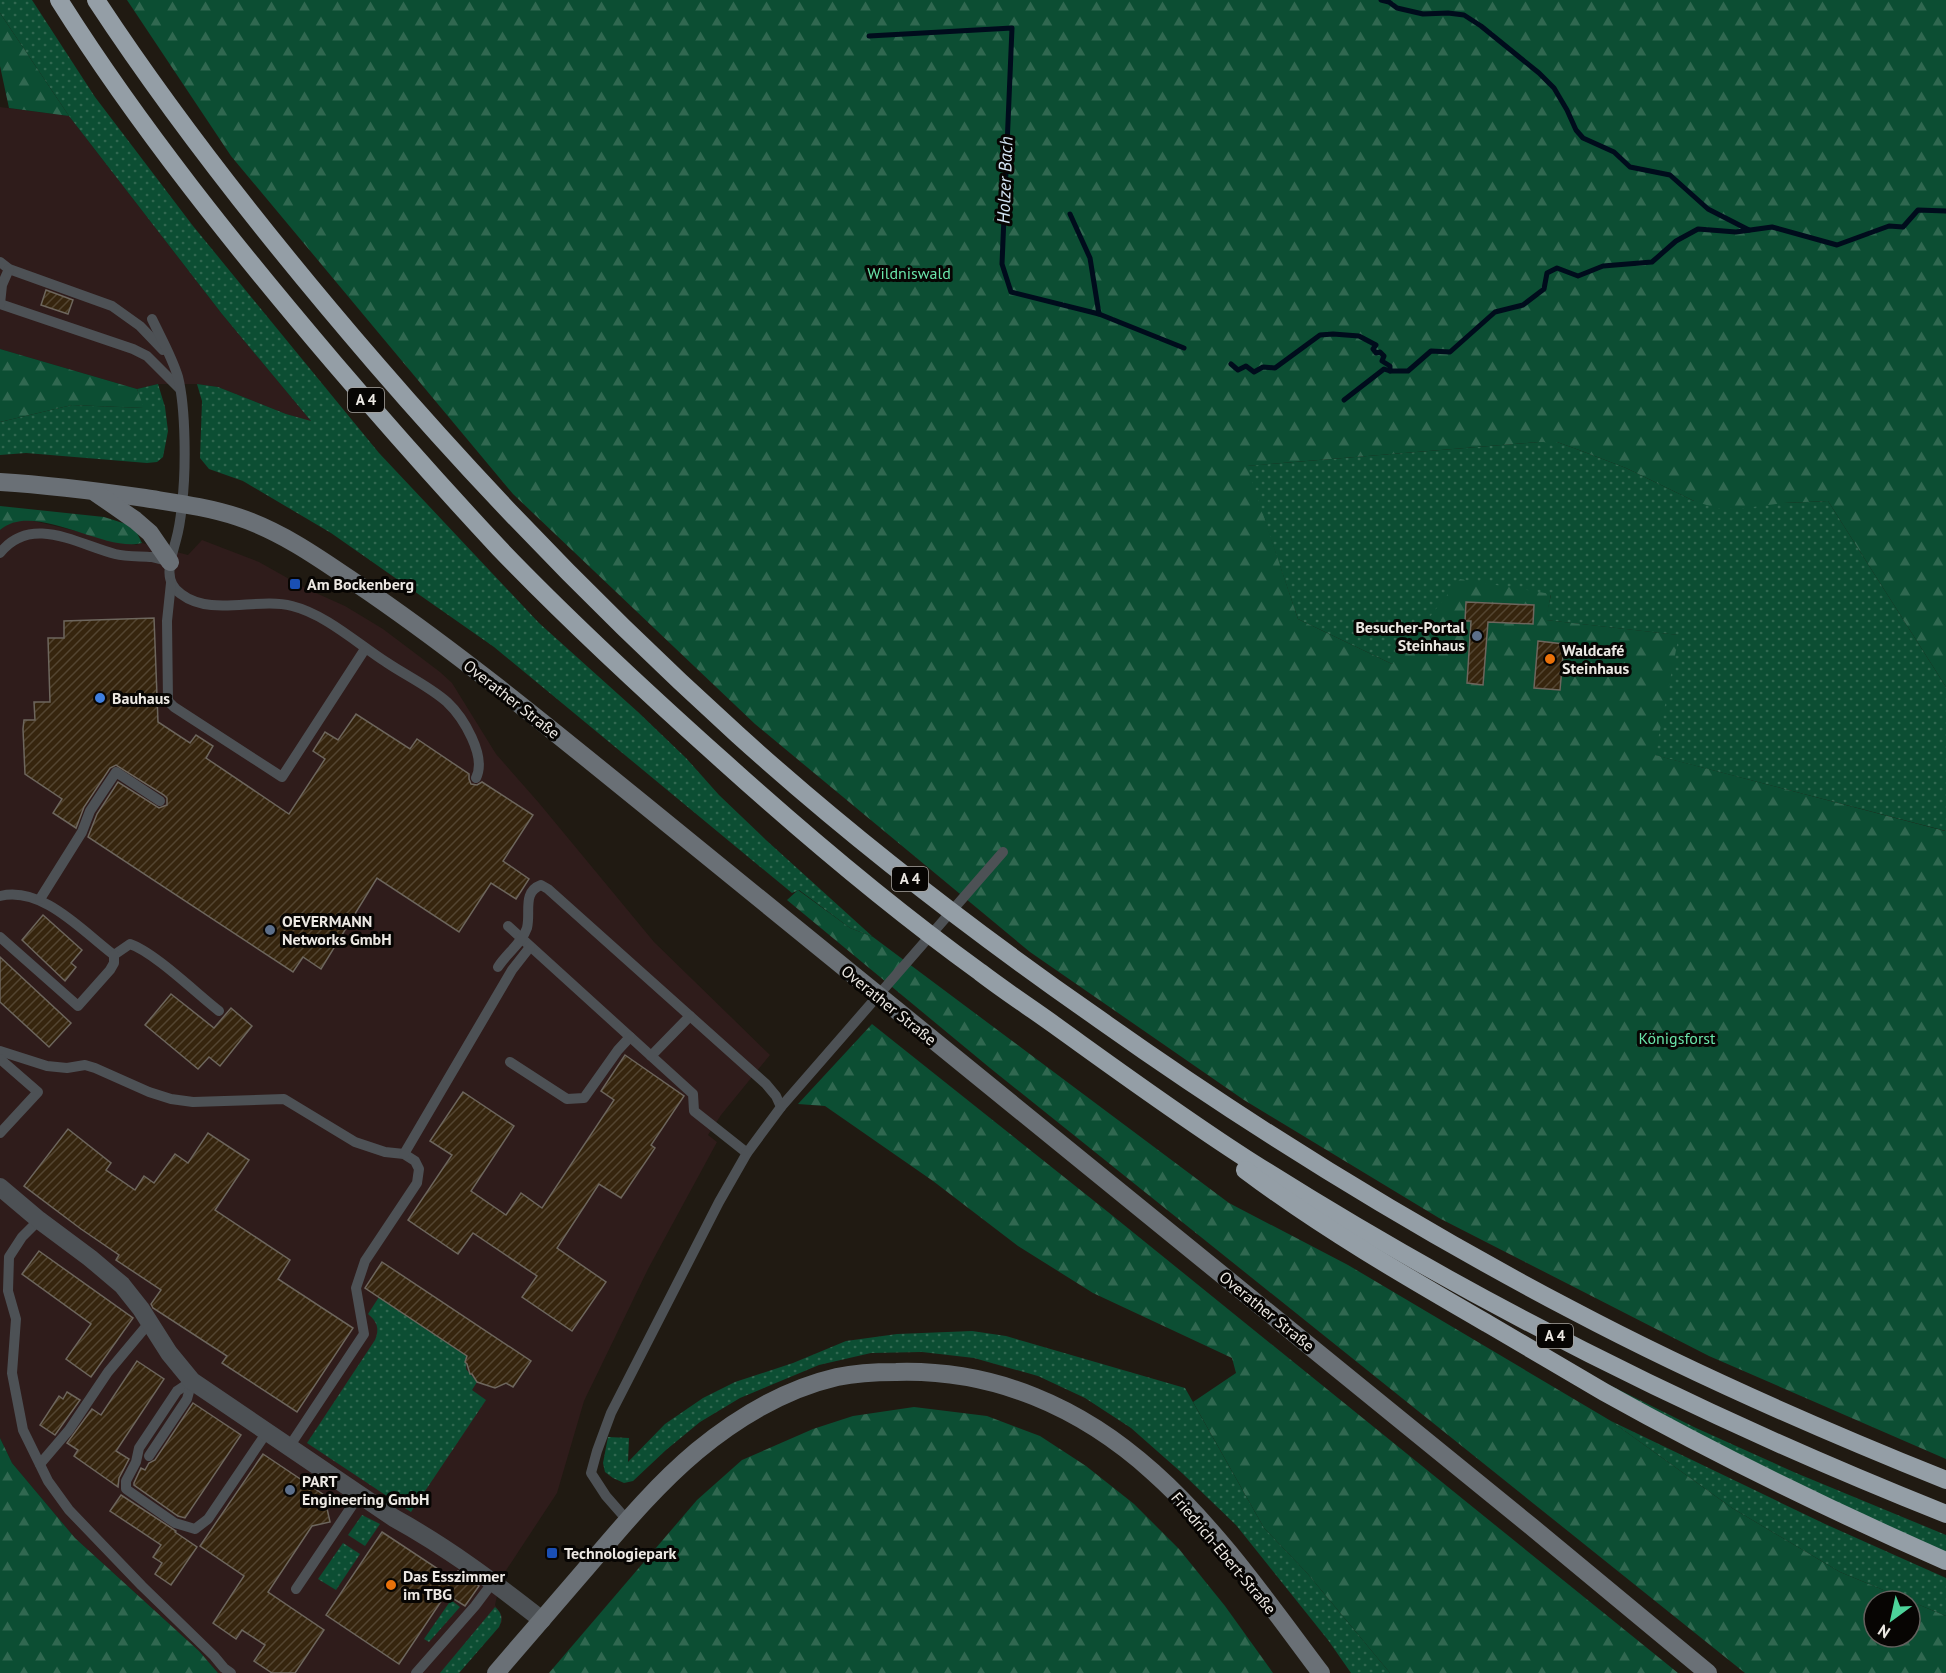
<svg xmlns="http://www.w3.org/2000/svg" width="1946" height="1673" viewBox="0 0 1946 1673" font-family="'PT Sans',sans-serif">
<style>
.commercial{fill:#2f1c1b}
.green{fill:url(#green-dots)}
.forest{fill:url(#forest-firs)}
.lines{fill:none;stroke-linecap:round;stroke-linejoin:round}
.stream{stroke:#000c1c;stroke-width:5}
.building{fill:url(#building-hatch);stroke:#6d665d;stroke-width:1.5}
.lane{stroke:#4d5155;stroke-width:10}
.street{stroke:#4d5155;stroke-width:18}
.secondary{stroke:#6a7076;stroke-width:18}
.highway{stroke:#949ea6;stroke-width:18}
.transit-dot{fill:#1a4fb4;stroke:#070503;stroke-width:2}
.service-dot{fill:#5c6f8a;stroke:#070503;stroke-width:2}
.food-dot{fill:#e8710a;stroke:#070503;stroke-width:2}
.shop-dot{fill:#3f7fe0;stroke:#070503;stroke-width:2}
.labels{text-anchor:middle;stroke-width:6;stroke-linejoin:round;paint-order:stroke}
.shield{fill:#070503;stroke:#a7a4a0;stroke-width:1.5}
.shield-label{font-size:15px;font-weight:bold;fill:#ece8e3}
.park-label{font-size:16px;fill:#6ae6aa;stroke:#070503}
.poi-label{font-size:16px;font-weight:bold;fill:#ece8e3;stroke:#070503;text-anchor:start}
.street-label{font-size:16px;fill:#ece8e3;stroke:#070503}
.water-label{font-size:18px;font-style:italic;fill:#d2e3f3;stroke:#070503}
</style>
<defs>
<pattern id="green-dots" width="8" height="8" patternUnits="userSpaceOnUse" patternTransform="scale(1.5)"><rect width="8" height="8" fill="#0c4e33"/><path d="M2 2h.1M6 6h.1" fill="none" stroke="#306850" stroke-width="1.8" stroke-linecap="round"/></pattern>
<pattern id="forest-firs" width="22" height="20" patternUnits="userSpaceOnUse" patternTransform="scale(1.5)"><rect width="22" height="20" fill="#0c4e33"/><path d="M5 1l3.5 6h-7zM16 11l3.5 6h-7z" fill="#306850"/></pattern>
<pattern id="building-hatch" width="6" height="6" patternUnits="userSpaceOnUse" patternTransform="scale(1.5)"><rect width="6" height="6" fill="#36250e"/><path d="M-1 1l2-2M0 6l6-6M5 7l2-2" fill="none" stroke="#534531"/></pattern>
</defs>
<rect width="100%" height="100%" fill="#201a12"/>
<!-- commercial -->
<g class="commercial">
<polygon points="0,107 69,116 222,314 312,422 286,414 218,387 197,384 158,384 137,389 0,349"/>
<polygon points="25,519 136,545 142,543 188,555 202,540 259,562 307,589 345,606 383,629 440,672 452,683 496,754 539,803 654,942 770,1055 721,1115 708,1135 717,1142 648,1269 584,1401 557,1493 501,1578 495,1605 502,1616 502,1622 459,1673 218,1673 199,1651 75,1538 12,1463 0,1438 0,530 7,524"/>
</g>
<!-- green -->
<g class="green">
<polygon points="0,0 32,0 95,97 193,226 379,453 539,623 638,712 686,758 719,795 766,840 873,937 850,928 799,890 792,893 494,647 331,533 243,481 209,469 200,458 202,401 197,384 218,387 286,414 311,421 222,314 69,116 0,13"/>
<polygon points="158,384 165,407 168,431 163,457 157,462 147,463 26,453 0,455 0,422 72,405 143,408 137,389"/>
<polygon points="1539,442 1557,442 1579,450 1626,468 1694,501 1785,503 1828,501 1946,687 1946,831 1654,755 1678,635 1545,620 1551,595 1392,664 1298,619 1246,466"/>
<path d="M 379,1297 L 467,1356 L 466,1369 L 477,1382 L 472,1390 L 486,1400 L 411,1512 L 307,1443 L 375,1340 C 380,1329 377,1321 368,1314 Z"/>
<polygon points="972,1331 1006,1336 1185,1388 1264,1528 1307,1573 1390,1673 1351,1673 1328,1640 1236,1525 1182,1473 1131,1428 1085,1398 1038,1376 974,1358 922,1352 871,1353 819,1365 740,1398 700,1422 666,1450 633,1481 624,1483 613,1478 605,1472 603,1463 608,1437 629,1438 628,1462 665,1424 703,1398 735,1382 793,1363 846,1341 897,1334"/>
<polygon points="1557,1359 1696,1428 1796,1473 1946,1535 1946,1556 1796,1487"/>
<polygon points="1611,1421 1825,1524 1946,1578 1946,1616 1840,1572 1732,1508"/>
<polygon points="362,1515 380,1524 365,1546 348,1535"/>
<polygon points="343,1543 360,1554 336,1590 318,1579"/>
<polygon points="451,1600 460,1607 429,1642 424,1639"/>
<path d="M 495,1607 C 502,1613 503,1619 499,1627 L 459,1673 L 440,1673 Z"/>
</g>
<!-- forest -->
<g class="forest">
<polygon points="127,0 1946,0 1946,687 1828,501 1784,503 1737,509 1716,508 1694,501 1626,468 1579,450 1557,442 1539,442 1247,466 1298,619 1392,664 1460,579 1551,594 1546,620 1679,635 1655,755 1945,831 1946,826 1946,1459 1709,1356 1439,1218 1244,1100 1030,952 755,724 513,494 231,156"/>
<polygon points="0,13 69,116 9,108 0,66"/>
<polygon points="0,349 137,389 144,408 72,405 0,422"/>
<path d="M 0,506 L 104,517 L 126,524 L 137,533 L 142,543 C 104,553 34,500 0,530 Z"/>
<polygon points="798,890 850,928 873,937 1229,1203 1348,1265 1611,1421 1732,1508 1840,1572 1910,1601 1874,1601 1874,1637 1910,1637 1910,1601 1946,1616 1946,1673 1745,1673 990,1068 787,900"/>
<polygon points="872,1024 1108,1212 1678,1673 1390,1673 1307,1573 1264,1528 1193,1402 1236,1373 1232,1358 1093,1293 1018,1246 933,1181 825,1106 798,1104"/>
<polygon points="914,1407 987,1416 1040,1436 1086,1466 1134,1504 1179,1549 1225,1606 1273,1673 549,1673 697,1500 742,1460 813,1429 853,1416"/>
<polygon points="0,1438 12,1463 75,1538 199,1651 218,1673 0,1673"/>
</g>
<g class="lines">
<!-- stream -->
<g class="stream">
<polyline points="1381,0 1389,2 1397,8 1423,14 1448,13 1464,15 1481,26 1539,73 1554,88 1567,110 1576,130 1583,138 1614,152 1630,167 1670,175 1708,209 1749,230"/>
<polyline points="869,36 1012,28 1002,264 1011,292 1099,314 1184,348"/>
<polyline points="1070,214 1090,258 1099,314"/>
<polyline points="1231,364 1238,370 1246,366 1254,372 1263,367 1275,368 1320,335 1333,334 1359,336 1376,345 1373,349 1376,353 1380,352 1384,356 1382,361 1390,366 1390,371 1408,371 1431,351 1450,352 1495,312 1523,305 1544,289 1547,273 1557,268 1578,276 1603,266 1652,262 1676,241 1698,229 1736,232 1772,227 1837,245 1889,226 1903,227 1918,210 1946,211"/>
<polyline points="1344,400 1384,369 1390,371"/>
</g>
</g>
<!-- building -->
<g class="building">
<polygon points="46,290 73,300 68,314 41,305"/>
<polygon points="1466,602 1534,605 1533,624 1488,622 1483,685 1467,683 1471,621 1465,621"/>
<polygon points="154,618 158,722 190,743 196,735 213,746 206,758 289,814 325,759 313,751 325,732 338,740 356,714 410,749 417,739 469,774 469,779 471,784 477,785 482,782 533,815 503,861 529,879 516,899 491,883 459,932 377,878 321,969 303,957 293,972 88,837 97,814 118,782 159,808 167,805 167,798 164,795 116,765 110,768 84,807 76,828 53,813 62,799 25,774 23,729 24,720 35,720 34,702 50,702 48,638 64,638 64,621"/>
<polygon points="1538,641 1564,644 1560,690 1534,688"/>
<polygon points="43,915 82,950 71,963 76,967 65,981 22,940"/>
<polygon points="0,957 71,1023 49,1047 0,1002"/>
<polygon points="171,994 214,1028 231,1008 252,1026 220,1066 209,1057 198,1069 145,1025"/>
<polygon points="625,1055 684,1096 651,1145 655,1148 621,1198 599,1184 557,1248 606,1282 572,1331 522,1297 537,1276 473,1233 458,1254 408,1220 452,1155 430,1141 463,1092 514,1126 471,1191 506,1215 521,1193 542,1208 614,1100 601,1091"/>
<polygon points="68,1129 111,1163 106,1170 135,1190 144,1176 154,1183 175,1154 188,1163 208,1133 249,1160 215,1210 290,1260 278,1279 353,1328 297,1412 222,1363 227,1356 153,1308 151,1304 161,1290 116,1260 119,1255 81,1229 24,1186"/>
<polygon points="39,1251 133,1318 91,1377 66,1359 91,1324 22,1274"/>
<polygon points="382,1262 531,1361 513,1387 506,1383 495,1388 477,1382 472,1374 470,1374 467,1364 465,1362 467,1356 365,1288"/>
<polygon points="137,1361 164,1379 116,1451 129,1459 119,1478 118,1487 74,1456 78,1450 67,1443 92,1409 101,1415"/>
<polygon points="67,1392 80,1400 55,1435 40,1425 59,1396 63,1399"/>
<polygon points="193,1403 241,1435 185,1518 178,1516 134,1485 134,1483 141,1468 145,1470 149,1463 155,1460"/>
<polygon points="263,1454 330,1499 326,1504 330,1522 312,1526 268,1592 324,1630 295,1673 272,1673 254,1661 265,1645 242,1630 236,1639 213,1623 244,1576 200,1546"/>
<polygon points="121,1495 176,1531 175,1532 197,1547 171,1585 155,1574 162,1563 153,1557 161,1545 110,1511"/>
<polygon points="382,1532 453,1579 458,1571 479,1586 465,1606 446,1594 399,1664 326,1615"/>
</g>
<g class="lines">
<!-- lane -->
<g class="lane">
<polyline points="0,262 9,269 112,306 140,326 163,350"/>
<polyline points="0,304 133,349 147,356 179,388"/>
<polyline points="0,304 2,285 9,269"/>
<path d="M 152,319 C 161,338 172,357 178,377 C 186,409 186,471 182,504 C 181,516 179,529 176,540 C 171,559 162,581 181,594 C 211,617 257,597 292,606 C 325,614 358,644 386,662 C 405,675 429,686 447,702 C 463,717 487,756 476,778"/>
<path d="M 0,553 C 31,514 77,544 115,554 C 127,557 139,556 152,557 C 158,558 164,560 170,562"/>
<polyline points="171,583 167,621 168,701 174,707 282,777 365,649"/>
<path d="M 0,896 C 43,886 82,931 114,955 L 130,944 C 154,952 197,994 219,1011"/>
<polyline points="40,899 82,832 90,811 116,772 160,801"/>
<polyline points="508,926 693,1094 694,1111 747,1153"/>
<polyline points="0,937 78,1006 110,970 114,963 114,955"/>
<path d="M 498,967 C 506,954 522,943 527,928 C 531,912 522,892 541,885 L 548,889 L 766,1084 L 776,1096 L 781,1107"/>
<polyline points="0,1051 47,1066 67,1068 85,1065 95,1068 149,1092 171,1099 193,1102 284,1099 355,1142 385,1152 404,1154 415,1161 419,1169 417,1183 365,1261 356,1288 364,1334 289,1447"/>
<polyline points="651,1056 690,1016"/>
<polyline points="0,1059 38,1092 0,1133"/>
<polyline points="510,1062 567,1099 584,1098 618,1050 630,1037"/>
<polyline points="404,1154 512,970 530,947"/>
<polyline points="39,1220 22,1237 9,1257 8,1291 16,1319 12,1373 23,1430 48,1481 69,1510 142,1586 214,1656 224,1668 231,1673"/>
<polyline points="192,1381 177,1391 139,1448 136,1462 126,1481 126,1489 175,1523 195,1529 208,1519 267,1432"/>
<polyline points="149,1456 187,1399 192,1381"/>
<polyline points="40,1464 69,1430 108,1372 149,1323"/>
<polyline points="627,1520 606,1496 591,1473 597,1451 611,1413 719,1202 747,1153 781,1107 1003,852"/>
<polyline points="296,1589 360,1494"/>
<polyline points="416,1673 475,1606 493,1582"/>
</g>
<!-- street -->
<path class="street" d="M 0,1187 L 39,1220 L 90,1258 L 122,1285 L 141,1309 L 169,1353 L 192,1381 L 394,1518 C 447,1547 495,1583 542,1620"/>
<!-- secondary -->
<g class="secondary">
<path d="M 0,482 C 49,485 96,491 145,498 C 176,503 208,507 238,517 C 287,533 330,566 372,594 C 466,659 553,731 642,803 L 1532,1527 L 1708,1673"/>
<polyline points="96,493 135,520 150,533 170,562"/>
<path d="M 496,1673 C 525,1639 554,1606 583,1572 C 619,1530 654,1487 697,1451 C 737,1418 785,1389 837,1377 C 856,1373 877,1372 896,1372 C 994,1369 1081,1407 1153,1472 C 1218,1530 1269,1604 1321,1673"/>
</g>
<!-- highway -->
<g class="highway">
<path d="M 59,0 C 139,127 238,250 335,364 C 388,426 443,488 499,548 C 570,622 646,692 723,761 C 805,835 890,907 980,972 C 1006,992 1034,1010 1060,1029 C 1124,1075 1187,1121 1253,1163 C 1472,1302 1705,1418 1946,1514"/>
<path d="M 96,0 C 180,128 276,248 376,364 C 489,495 610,619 738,735 C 852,838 974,932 1099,1019 C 1250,1126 1408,1224 1572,1310 C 1693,1374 1819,1429 1946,1480"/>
<path d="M 1245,1170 C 1322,1228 1407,1277 1490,1325 C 1528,1347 1566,1370 1604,1392 C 1715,1454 1830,1510 1946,1561"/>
</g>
</g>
<!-- markers -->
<g class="transit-dot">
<rect x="289" y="578" width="12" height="12" rx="3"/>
<rect x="546" y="1547" width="12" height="12" rx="3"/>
</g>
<g class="service-dot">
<circle cx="1477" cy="636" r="6"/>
<circle cx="270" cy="930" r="6"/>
<circle cx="290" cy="1490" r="6"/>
</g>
<g class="food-dot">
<circle cx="1550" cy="659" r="6"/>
<circle cx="391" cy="1585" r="6"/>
</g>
<circle class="shop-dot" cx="100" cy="698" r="6"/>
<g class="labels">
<!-- shield labels -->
<g class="shield">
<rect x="348" y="388" width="36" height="24" rx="4.5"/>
<rect x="892" y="867" width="36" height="24" rx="4.5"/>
<rect x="1537" y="1324" width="36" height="24" rx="4.5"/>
</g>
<g class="shield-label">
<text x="366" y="405">A 4</text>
<text x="910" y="884">A 4</text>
<text x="1555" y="1341">A 4</text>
</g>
<!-- park labels -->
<g class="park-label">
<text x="909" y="279">Wildniswald</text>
<text x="1677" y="1044">Königsforst</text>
</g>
<!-- poi labels -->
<g class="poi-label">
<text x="307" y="590">Am Bockenberg</text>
<text x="1465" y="633" text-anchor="end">Besucher-Portal<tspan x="1465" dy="18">Steinhaus</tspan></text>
<text x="1562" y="656">Waldcafé<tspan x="1562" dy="18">Steinhaus</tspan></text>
<text x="112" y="704">Bauhaus</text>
<text x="282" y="927">OEVERMANN<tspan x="282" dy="18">Networks GmbH</tspan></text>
<text x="302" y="1487">PART<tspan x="302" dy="18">Engineering GmbH</tspan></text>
<text x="564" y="1559">Technologiepark</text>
<text x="403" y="1582">Das Esszimmer<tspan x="403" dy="18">im TBG</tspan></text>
</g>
<!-- street labels -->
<g class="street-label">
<text transform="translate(512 699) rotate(38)" y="6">Overather Straße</text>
<text transform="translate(889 1005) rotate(39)" y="6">Overather Straße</text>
<text transform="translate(1267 1311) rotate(39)" y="6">Overather Straße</text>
<text transform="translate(1224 1553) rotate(50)" y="6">Friedrich-Ebert-Straße</text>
</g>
<!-- water labels -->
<g class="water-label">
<text transform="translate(1005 180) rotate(-88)" y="6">Holzer Bach</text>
</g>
</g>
<!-- north arrow -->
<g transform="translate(1892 1619) rotate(213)"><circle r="28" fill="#070503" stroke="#63605d" stroke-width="1.5"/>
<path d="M0-4.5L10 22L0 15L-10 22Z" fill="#4dd39a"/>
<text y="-9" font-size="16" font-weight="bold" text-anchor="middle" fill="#ece8e3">N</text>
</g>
</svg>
